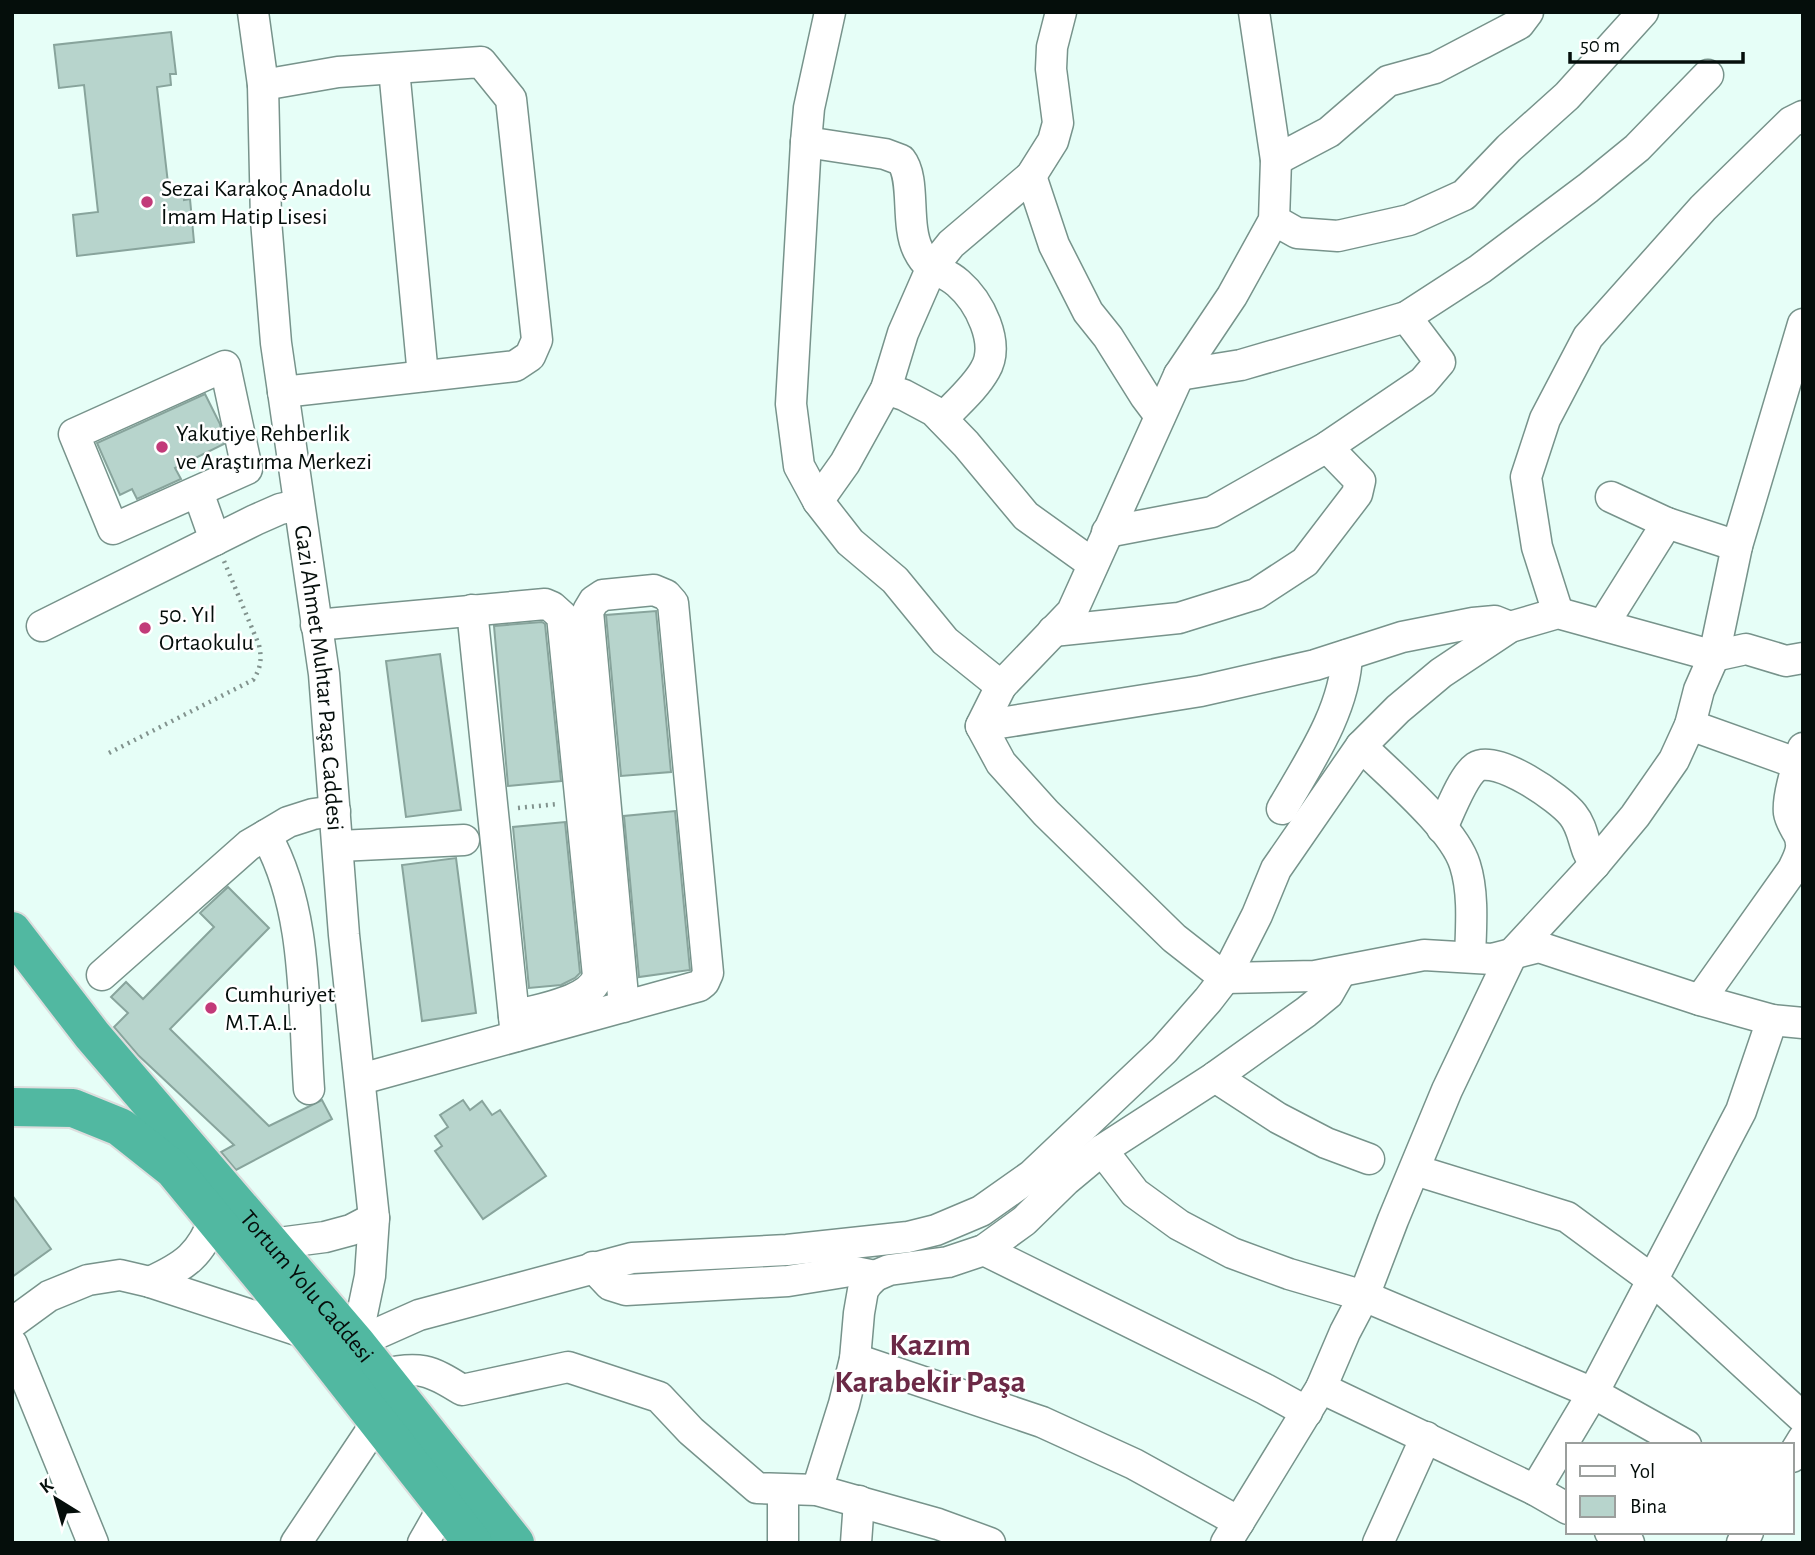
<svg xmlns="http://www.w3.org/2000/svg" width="1815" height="1555" viewBox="0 0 1815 1555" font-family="'Alegreya Sans',sans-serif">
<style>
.building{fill:#b7d4cc;stroke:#88a49c;stroke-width:2}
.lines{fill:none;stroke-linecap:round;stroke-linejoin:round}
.minor-casing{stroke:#77938b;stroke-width:33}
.highway-casing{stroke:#dcdddd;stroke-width:42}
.path{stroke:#82938e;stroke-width:4.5;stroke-dasharray:2 5;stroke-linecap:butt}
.minor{stroke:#fff;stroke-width:30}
.highway{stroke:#51b8a1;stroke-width:38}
.poi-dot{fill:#c23a79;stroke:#fff;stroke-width:2.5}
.labels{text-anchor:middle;stroke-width:5;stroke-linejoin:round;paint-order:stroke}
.poi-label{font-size:24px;fill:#050e0b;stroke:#fff;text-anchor:start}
.street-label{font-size:24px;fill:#050e0b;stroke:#fff}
.district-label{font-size:32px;font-weight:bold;fill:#6b2946;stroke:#fff}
</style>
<rect width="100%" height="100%" fill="#e6fef7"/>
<!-- building -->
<g class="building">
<polygon points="171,32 176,74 170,74 171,85 157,87 169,192 183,190 184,200 190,199 194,242 77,256 73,215 98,212 84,85 59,88 54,45"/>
<polygon points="205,394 220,424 224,444 175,468 181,479 137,499 132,489 120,495 97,443"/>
<polygon points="656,611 671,772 621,776 606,615"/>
<polygon points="542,622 545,624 561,781 508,786 494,626"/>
<polygon points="440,654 461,810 406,817 386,661"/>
<polygon points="675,811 690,970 639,977 624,816"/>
<polygon points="565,822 580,973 575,978 561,985 529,988 513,827"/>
<polygon points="456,858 476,1013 422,1021 402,865"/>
<polygon points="228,887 269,928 170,1029 269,1126 322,1100 332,1119 236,1170 221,1152 234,1145 138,1055 114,1027 128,1013 111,997 126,982 143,999 214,927 200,913"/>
<polygon points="463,1100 470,1110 482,1101 492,1115 500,1110 546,1176 483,1219 435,1151 442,1146 435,1136 448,1127 440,1115"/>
<polygon points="12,1195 51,1249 12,1277"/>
</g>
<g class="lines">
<defs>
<g id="minor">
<path id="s1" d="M 253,12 L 263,85 L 266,220 L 276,343 L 324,674 L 344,935 L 374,1218 L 370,1276 L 356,1343"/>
<polyline points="830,12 809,108 806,142 791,404 799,466 818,501 850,542 895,580 945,641 1001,686 1072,612 1179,375 1232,296 1274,220 1276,160 1254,12"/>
<polyline points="394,69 423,376"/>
<polyline points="263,85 338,72 481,62 511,99 537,340 530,356 515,366 283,392"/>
<path d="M 806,142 L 885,154 L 901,160 C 916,179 905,224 918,250 C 930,274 941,268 958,283 C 979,301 1001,343 985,370 C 975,388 956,404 942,419"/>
<polyline points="1276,160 1329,132 1388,81 1435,68 1519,24 1528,12"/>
<polyline points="1031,176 1054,245 1088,312 1108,337 1145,396 1160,416"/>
<polyline points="1274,220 1297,233 1338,236 1409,220 1464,195 1509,148 1567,96 1643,12"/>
<polygon points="225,366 247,469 113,529 74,434"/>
<polyline points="1179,375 1241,365 1406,317 1480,269 1588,188 1637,148 1708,75"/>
<polyline points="886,389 904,395 934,411 966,444 1026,516 1093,564"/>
<polyline points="198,492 215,540"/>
<polyline points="1611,497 1667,523 1737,546"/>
<polyline points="818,501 845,463 886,389 903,333 931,269 951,244 1031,176 1053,141 1058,123 1051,69 1052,47 1061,12"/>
<polyline points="1107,532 1212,512 1327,447 1423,382 1440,362 1406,317"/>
<polyline points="472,610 516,1036"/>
<polyline points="1558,613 1537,547 1526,477 1545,419 1588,337 1703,208 1791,122 1803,116"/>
<path d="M 316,625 L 545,604 L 552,607 L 562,616 L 598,976 C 591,1002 538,1009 514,1016"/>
<polyline points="1603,625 1667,523"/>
<polyline points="42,626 255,520 280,509 298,505"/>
<polyline points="1053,631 1179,618 1256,594 1305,562 1357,494 1360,481 1327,447"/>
<polyline points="1001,686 981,726 1001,763 1046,813 1174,938 1225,978 1315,976 1424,955 1492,959 1539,947 1700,1000 1772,1020 1803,1023"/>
<polyline points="1690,725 1799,764"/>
<polyline points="981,726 1201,691 1315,665 1402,637 1473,623 1495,621 1510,627"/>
<path d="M 1361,746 C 1389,774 1454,828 1465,865 C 1474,893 1471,928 1470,957"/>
<path d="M 1282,809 C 1309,762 1345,710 1347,655"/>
<path d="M 1442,828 C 1449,813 1463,776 1476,767 C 1496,754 1560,798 1573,815 C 1585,830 1583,849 1595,864"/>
<path d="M 266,835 C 308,910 303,1004 309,1089"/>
<polyline points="339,846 464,840"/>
<polyline points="102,975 249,845 288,822 313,814 335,811"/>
<path d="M 1700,1000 L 1793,869 C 1799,857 1805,846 1798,833 C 1794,826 1790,820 1789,813 C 1787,796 1798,764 1803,748"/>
<polyline points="1215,1077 1278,1118 1326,1143 1369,1159"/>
<polyline points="361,1079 699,986 704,982 708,973 673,603 666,595 654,590 603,595 594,601 588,611 624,1007"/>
<polyline points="1102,1150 1135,1193 1179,1225 1232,1253 1289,1274 1364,1296 1593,1393 1686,1445"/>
<polyline points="1415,1170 1567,1217 1654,1281 1803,1418"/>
<polyline points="271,1244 325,1237 351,1230 374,1218"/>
<polyline points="984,1250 1265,1389 1307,1412"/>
<polyline points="593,1267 610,1285 626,1290 788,1281 850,1271 875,1276"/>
<path d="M 150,1282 C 185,1266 201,1255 215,1217"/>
<polyline points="12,1323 49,1296 88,1280 120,1275 150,1282 309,1334"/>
<polyline points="356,1343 419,1315 632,1258 787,1250 908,1237 936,1230 981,1211 1032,1175 1164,1050 1208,1000 1225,978 1257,915 1276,869 1361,746 1398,709 1441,673 1510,627 1558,613 1714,656 1746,649 1786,661 1803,658"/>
<polyline points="12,1344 93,1543"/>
<polyline points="855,1359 1042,1422 1134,1464 1239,1522"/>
<path d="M 381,1375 C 418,1365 431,1370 462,1390 L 568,1367 L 659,1397 L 691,1431 L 757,1488 L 817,1490 L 938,1524 L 990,1543"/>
<polyline points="1321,1388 1535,1490 1568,1509"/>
<polyline points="1792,1457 1803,1439"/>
<polyline points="817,1490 844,1404 855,1359 859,1313 863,1290 868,1283 875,1276 889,1270 948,1262 984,1250 1024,1221 1066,1180 1102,1150 1215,1077 1306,1012 1328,994 1340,973"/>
<polyline points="1535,1490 1593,1393 1741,1111 1772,1020"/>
<polyline points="1610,1532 1629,1543"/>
<polyline points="296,1543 377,1422"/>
<polyline points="423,1543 444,1506"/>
<polyline points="783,1543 783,1491"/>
<polyline points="856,1543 859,1501"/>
<polyline points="1226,1543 1321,1388 1345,1332 1364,1296 1393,1220 1447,1090 1512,954 1595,864 1635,816 1674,760 1690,725 1699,690 1714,656 1737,546 1803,324"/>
<polyline points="1378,1543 1426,1437"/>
<polyline points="1742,1543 1748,1532"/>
</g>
<g id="highway">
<path id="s2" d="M 12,931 L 92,1035 L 356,1343 L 515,1543"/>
<polyline points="12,1107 73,1108 120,1127 173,1169 309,1334 473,1543"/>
</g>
</defs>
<!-- minor casing -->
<use href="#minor" class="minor-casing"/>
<!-- highway casing -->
<use href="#highway" class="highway-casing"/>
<!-- path -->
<g class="path">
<path d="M 109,753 L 253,680 C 261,668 262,659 259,645 L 224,561"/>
<polyline points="518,808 558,804"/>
</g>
<!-- minor -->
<use href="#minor" class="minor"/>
<!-- highway -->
<use href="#highway" class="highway"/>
</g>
<!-- markers -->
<g class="poi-dot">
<circle cx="147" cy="202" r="7"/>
<circle cx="162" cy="447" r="7"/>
<circle cx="145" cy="628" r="7"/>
<circle cx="211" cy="1008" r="7"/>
</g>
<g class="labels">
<!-- poi labels -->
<g class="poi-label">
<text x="161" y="196">Sezai Karakoç Anadolu<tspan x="161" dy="28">İmam Hatip Lisesi</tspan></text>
<text x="176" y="441">Yakutiye Rehberlik<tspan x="176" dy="28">ve Araştırma Merkezi</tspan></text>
<text x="159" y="622">50. Yıl<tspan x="159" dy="28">Ortaokulu</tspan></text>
<text x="225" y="1002">Cumhuriyet<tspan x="225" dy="28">M.T.A.L.</tspan></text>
</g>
<!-- street labels -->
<g class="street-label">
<text dy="8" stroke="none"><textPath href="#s1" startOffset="670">Gazi Ahmet Muhtar Paşa Caddesi</textPath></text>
<text dy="8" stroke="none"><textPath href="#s2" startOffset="462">Tortum Yolu Caddesi</textPath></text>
</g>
<!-- district labels -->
<g class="district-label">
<text x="930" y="1355">Kazım<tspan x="930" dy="37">Karabekir Paşa</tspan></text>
</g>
</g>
<!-- border -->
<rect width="1815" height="1555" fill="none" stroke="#050e0b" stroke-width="28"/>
<!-- legend -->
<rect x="1566" y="1443" width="228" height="91" fill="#ffffff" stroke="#9b9f9d" stroke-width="2"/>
<rect x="1580" y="1466" width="35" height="10" fill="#ffffff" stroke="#9b9f9d" stroke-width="2"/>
<text x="1630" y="1478" font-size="21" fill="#050e0b">Yol</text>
<rect x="1580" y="1496" width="35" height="21" fill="#b7d4cc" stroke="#9b9f9d" stroke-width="2"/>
<text x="1630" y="1513" font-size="21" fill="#050e0b">Bina</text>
<!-- north arrow -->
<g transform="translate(56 1499) rotate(323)" stroke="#ffffff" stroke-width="5" paint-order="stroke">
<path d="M0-5L12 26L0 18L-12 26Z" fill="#050e0b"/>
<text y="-10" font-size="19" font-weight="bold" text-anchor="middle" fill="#050e0b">K</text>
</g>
<!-- scale -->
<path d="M1570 52v10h173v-10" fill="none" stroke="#050e0b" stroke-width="3.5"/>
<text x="1580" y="52" font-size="21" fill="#050e0b" stroke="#ffffff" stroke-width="5" paint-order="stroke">50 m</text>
</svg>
